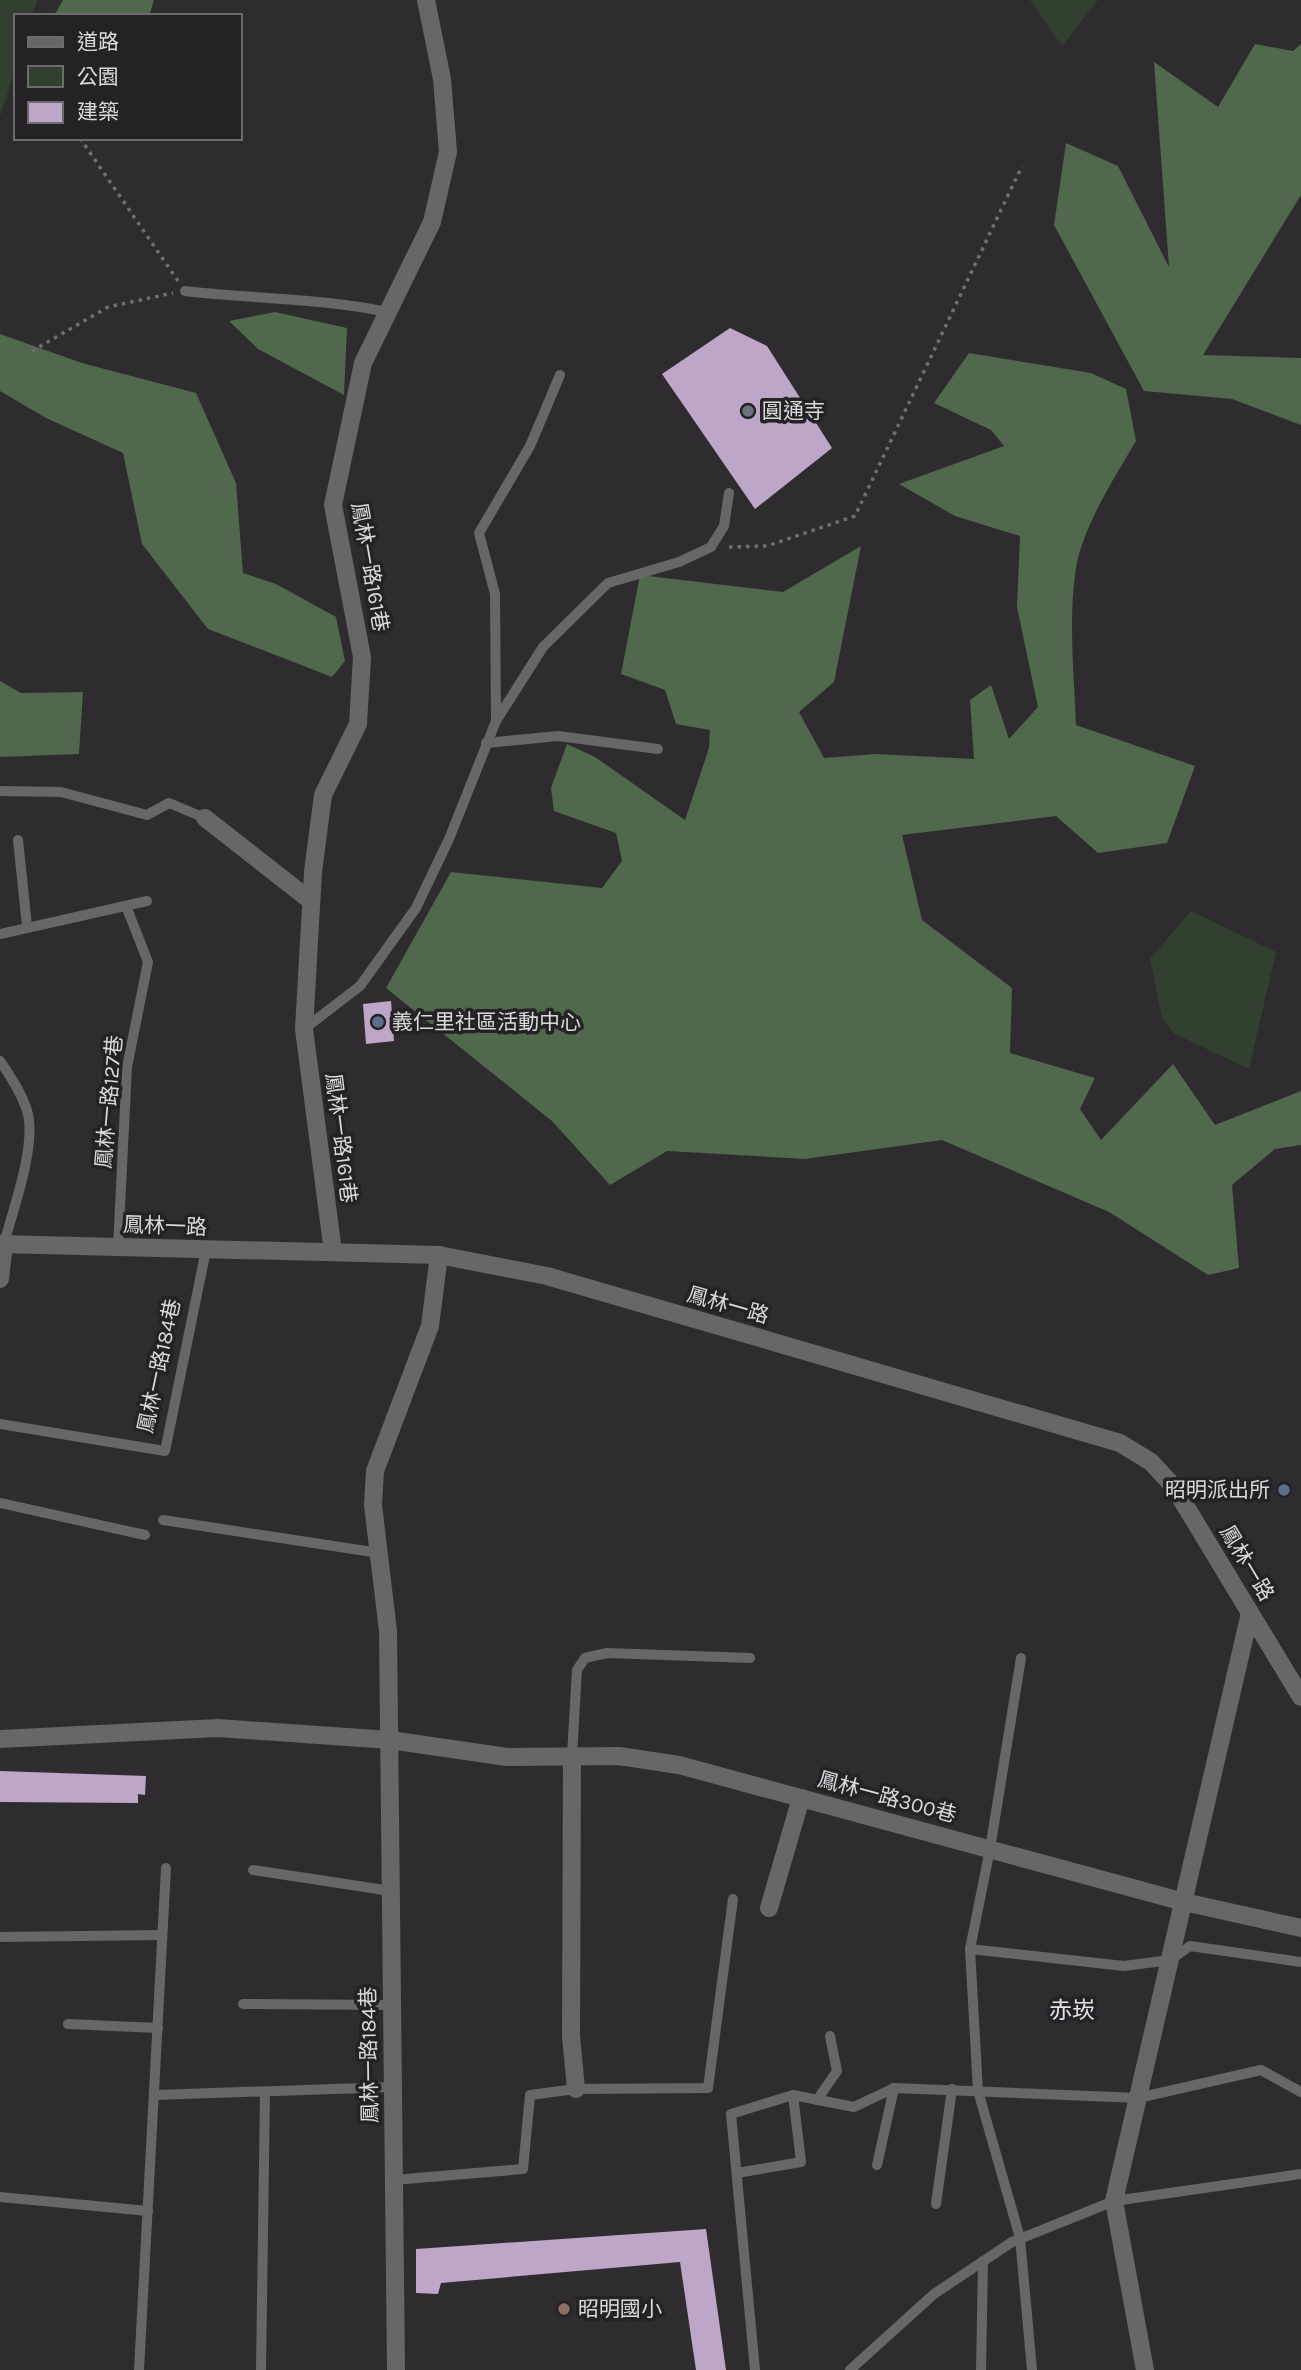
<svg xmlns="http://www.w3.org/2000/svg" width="1301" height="2370" viewBox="0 0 1301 2370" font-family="Karla,'Noto Sans TC',sans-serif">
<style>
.green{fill:#32402f}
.forest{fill:#50684b}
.building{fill:#bea6c8}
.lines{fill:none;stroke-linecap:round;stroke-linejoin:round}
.path{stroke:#716e72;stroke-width:3.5;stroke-dasharray:3.5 5;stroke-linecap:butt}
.service{stroke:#696666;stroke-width:10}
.minor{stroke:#696666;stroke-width:18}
.tertiary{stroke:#696666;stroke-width:18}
.worship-dot{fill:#6b7280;stroke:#252226;stroke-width:2.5}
.service-dot{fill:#5c6f8a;stroke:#252226;stroke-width:2.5}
.education-dot{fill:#8d6e63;stroke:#252226;stroke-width:2.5}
.labels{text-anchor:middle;stroke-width:7;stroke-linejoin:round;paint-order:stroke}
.poi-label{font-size:21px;fill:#dbd9dc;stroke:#252226;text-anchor:start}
.street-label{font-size:21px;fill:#dbd9dc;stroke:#252226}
.neighbourhood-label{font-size:23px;fill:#e5e1e7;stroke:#252226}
</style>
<rect width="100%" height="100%" fill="#2f2c30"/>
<!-- green -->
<g class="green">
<polygon points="0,0 37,0 32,16 16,16 16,68 0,116"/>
<polygon points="1030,0 1098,0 1062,46"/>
<polygon points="1191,911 1276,952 1249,1069 1175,1034 1162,1018 1150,959"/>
</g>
<!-- forest -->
<g class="forest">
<polygon points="63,0 154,0 149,16 54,16"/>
<polygon points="1255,44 1293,51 1301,44 1301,195 1203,355 1301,358 1301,425 1232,399 1144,391 1054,225 1066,143 1118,166 1169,267 1154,62 1218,107"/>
<polygon points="275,312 347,328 344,395 258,349 229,321"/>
<polygon points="0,334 82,363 196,393 236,483 243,573 276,584 336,617 345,661 332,677 208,629 142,544 123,453 46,418 0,391"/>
<path d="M 969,353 L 1091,373 L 1126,389 L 1136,441 C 1115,477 1083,526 1076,568 C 1068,619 1074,673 1076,725 L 1195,766 L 1167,843 L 1098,853 L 1056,816 L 902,835 L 922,920 L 1012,988 L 1010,1053 L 1095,1078 L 1080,1109 L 1101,1140 L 1173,1064 L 1215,1125 L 1301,1091 L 1301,1145 L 1275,1149 L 1232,1185 L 1239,1268 L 1208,1275 L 1109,1212 L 942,1140 L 805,1159 L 667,1151 L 610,1185 L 552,1121 L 386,988 L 451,872 L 602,888 L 622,861 L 616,833 L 554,811 L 551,788 L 567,744 L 595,757 L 685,820 L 709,748 L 710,730 L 676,724 L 665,690 L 621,674 L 640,575 L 783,592 L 861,546 L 834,682 L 799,712 L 824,758 L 876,754 L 974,759 L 970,700 L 991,685 L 1009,739 L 1038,707 L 1017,607 L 1020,536 L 955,516 L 899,484 L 1004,446 L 991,430 L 934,403 Z"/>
<polygon points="0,681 21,693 83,692 79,754 0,757"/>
</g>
<!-- building -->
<g class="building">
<polygon points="730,328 767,346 832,448 755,509 662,374"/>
<polygon points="391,1001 394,1041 366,1044 363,1004"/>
<polygon points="0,1771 146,1776 145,1795 138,1794 138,1803 0,1802"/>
<polygon points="706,2229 726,2370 696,2370 680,2262 441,2283 438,2294 416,2293 416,2249"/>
</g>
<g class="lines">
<!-- path -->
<g class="path">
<polyline points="80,138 178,281"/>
<polyline points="32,351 108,307 173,293"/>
<polyline points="729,547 767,546 855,516 1022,166"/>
</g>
<!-- service -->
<g class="service">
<path d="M 185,291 C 253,299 321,298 387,312"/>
<polyline points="496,721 495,594 479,533 530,446 560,375"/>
<polyline points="486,743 558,736 658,749"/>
<polyline points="0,791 61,792 147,815 169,803 205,818"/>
<polyline points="18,840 27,926"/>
<polyline points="0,934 147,901"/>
<polyline points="304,1029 360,986 416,908 449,839 496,721 543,647 608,583 679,562 711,547 724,526 729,493"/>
<path d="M 0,1061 C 11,1077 27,1101 29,1120 C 33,1156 13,1209 4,1244"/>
<polyline points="118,1247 127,1067 148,962 126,906"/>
<polyline points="0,1424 165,1451 206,1250"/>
<polyline points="0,1503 145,1535"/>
<polyline points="163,1520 379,1553"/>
<polyline points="1021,1658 990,1849 970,1949 978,2091 1020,2238 1032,2370"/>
<polyline points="572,1755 577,1670 585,1658 607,1653 750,1658"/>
<polyline points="253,1870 391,1891"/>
<polyline points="0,1937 162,1935"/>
<polyline points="970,1949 1124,1966 1170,1960 1190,1946 1301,1962"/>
<polyline points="243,2004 392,2005"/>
<polyline points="68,2024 158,2028"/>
<polyline points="155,2095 392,2087"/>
<polyline points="817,2100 837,2071 830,2036"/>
<polyline points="877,2165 894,2088"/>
<polyline points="737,2173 801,2162 793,2095"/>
<polyline points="394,2180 523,2169 530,2095 576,2089 708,2088 733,1899"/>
<polyline points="0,2197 148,2211"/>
<polyline points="936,2204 952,2089"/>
<polyline points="139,2370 166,1868"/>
<polyline points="261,2370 265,2092"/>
<polyline points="755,2370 731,2114 793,2095 854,2107 894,2088 1138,2098 1261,2070 1301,2092"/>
<polyline points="850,2370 934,2294 1012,2242 1114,2201 1301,2174"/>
<polyline points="981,2370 983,2261"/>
</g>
<!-- minor -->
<g class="minor">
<polyline points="205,818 311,901"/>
<polyline points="0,1279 4,1244"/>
<polyline points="0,1739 218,1728 390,1740 507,1757 619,1756 679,1765 1184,1902 1301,1928"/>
<polyline points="572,1755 571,2036 576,2089"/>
<polyline points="769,1908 801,1798"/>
<polyline points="396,2370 388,1631 373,1505 375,1471 430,1326 439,1255"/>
<polyline points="1145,2370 1114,2201 1250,1613"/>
</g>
<!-- tertiary -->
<g class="tertiary">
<polyline points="0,1244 439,1255 547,1276 1120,1443 1151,1462 1174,1487 1301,1697"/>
<polyline points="333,1252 304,1029 313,872 323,795 358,724 362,657 333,505 363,363 432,222 448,152 442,79 426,0"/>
</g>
</g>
<!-- markers -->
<circle class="worship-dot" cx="748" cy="411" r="7"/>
<g class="service-dot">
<circle cx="378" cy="1022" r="7"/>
<circle cx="1284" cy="1490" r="7"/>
</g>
<circle class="education-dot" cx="564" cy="2309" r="7"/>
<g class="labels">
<!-- poi labels -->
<g class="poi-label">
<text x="762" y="418">圓通寺</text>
<text x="392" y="1029">義仁里社區活動中心</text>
<text x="1270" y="1497" text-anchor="end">昭明派出所</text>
<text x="578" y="2316">昭明國小</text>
</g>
<!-- street labels -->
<g class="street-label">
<text transform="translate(370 567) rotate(80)" y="7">鳳林一路161巷</text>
<text transform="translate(109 1102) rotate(-85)" y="7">鳳林一路127巷</text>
<text transform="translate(341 1138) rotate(83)" y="7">鳳林一路161巷</text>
<text transform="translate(165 1226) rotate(2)" y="7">鳳林一路</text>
<text transform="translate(728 1305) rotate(16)" y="7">鳳林一路</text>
<text transform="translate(159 1366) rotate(-78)" y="7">鳳林一路184巷</text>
<text transform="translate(1247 1563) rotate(59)" y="7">鳳林一路</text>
<text transform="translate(887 1797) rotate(15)" y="7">鳳林一路300巷</text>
<text transform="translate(369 2055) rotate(-91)" y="7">鳳林一路184巷</text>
</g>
<!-- neighbourhood labels -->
<g class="neighbourhood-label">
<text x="1072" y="2018">赤崁</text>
</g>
</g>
<!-- legend -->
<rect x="14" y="14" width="228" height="126" fill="#252226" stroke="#6e6b6f" stroke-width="2"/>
<rect x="28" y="37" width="35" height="10" fill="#696666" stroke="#6e6b6f" stroke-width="2"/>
<text x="77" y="49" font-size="21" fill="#dbd9dc">道路</text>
<rect x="28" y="66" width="35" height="21" fill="#32402f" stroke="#6e6b6f" stroke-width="2"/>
<text x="77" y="84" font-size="21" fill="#dbd9dc">公園</text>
<rect x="28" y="102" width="35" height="21" fill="#bea6c8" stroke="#6e6b6f" stroke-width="2"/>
<text x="77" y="119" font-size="21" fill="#dbd9dc">建築</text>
</svg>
